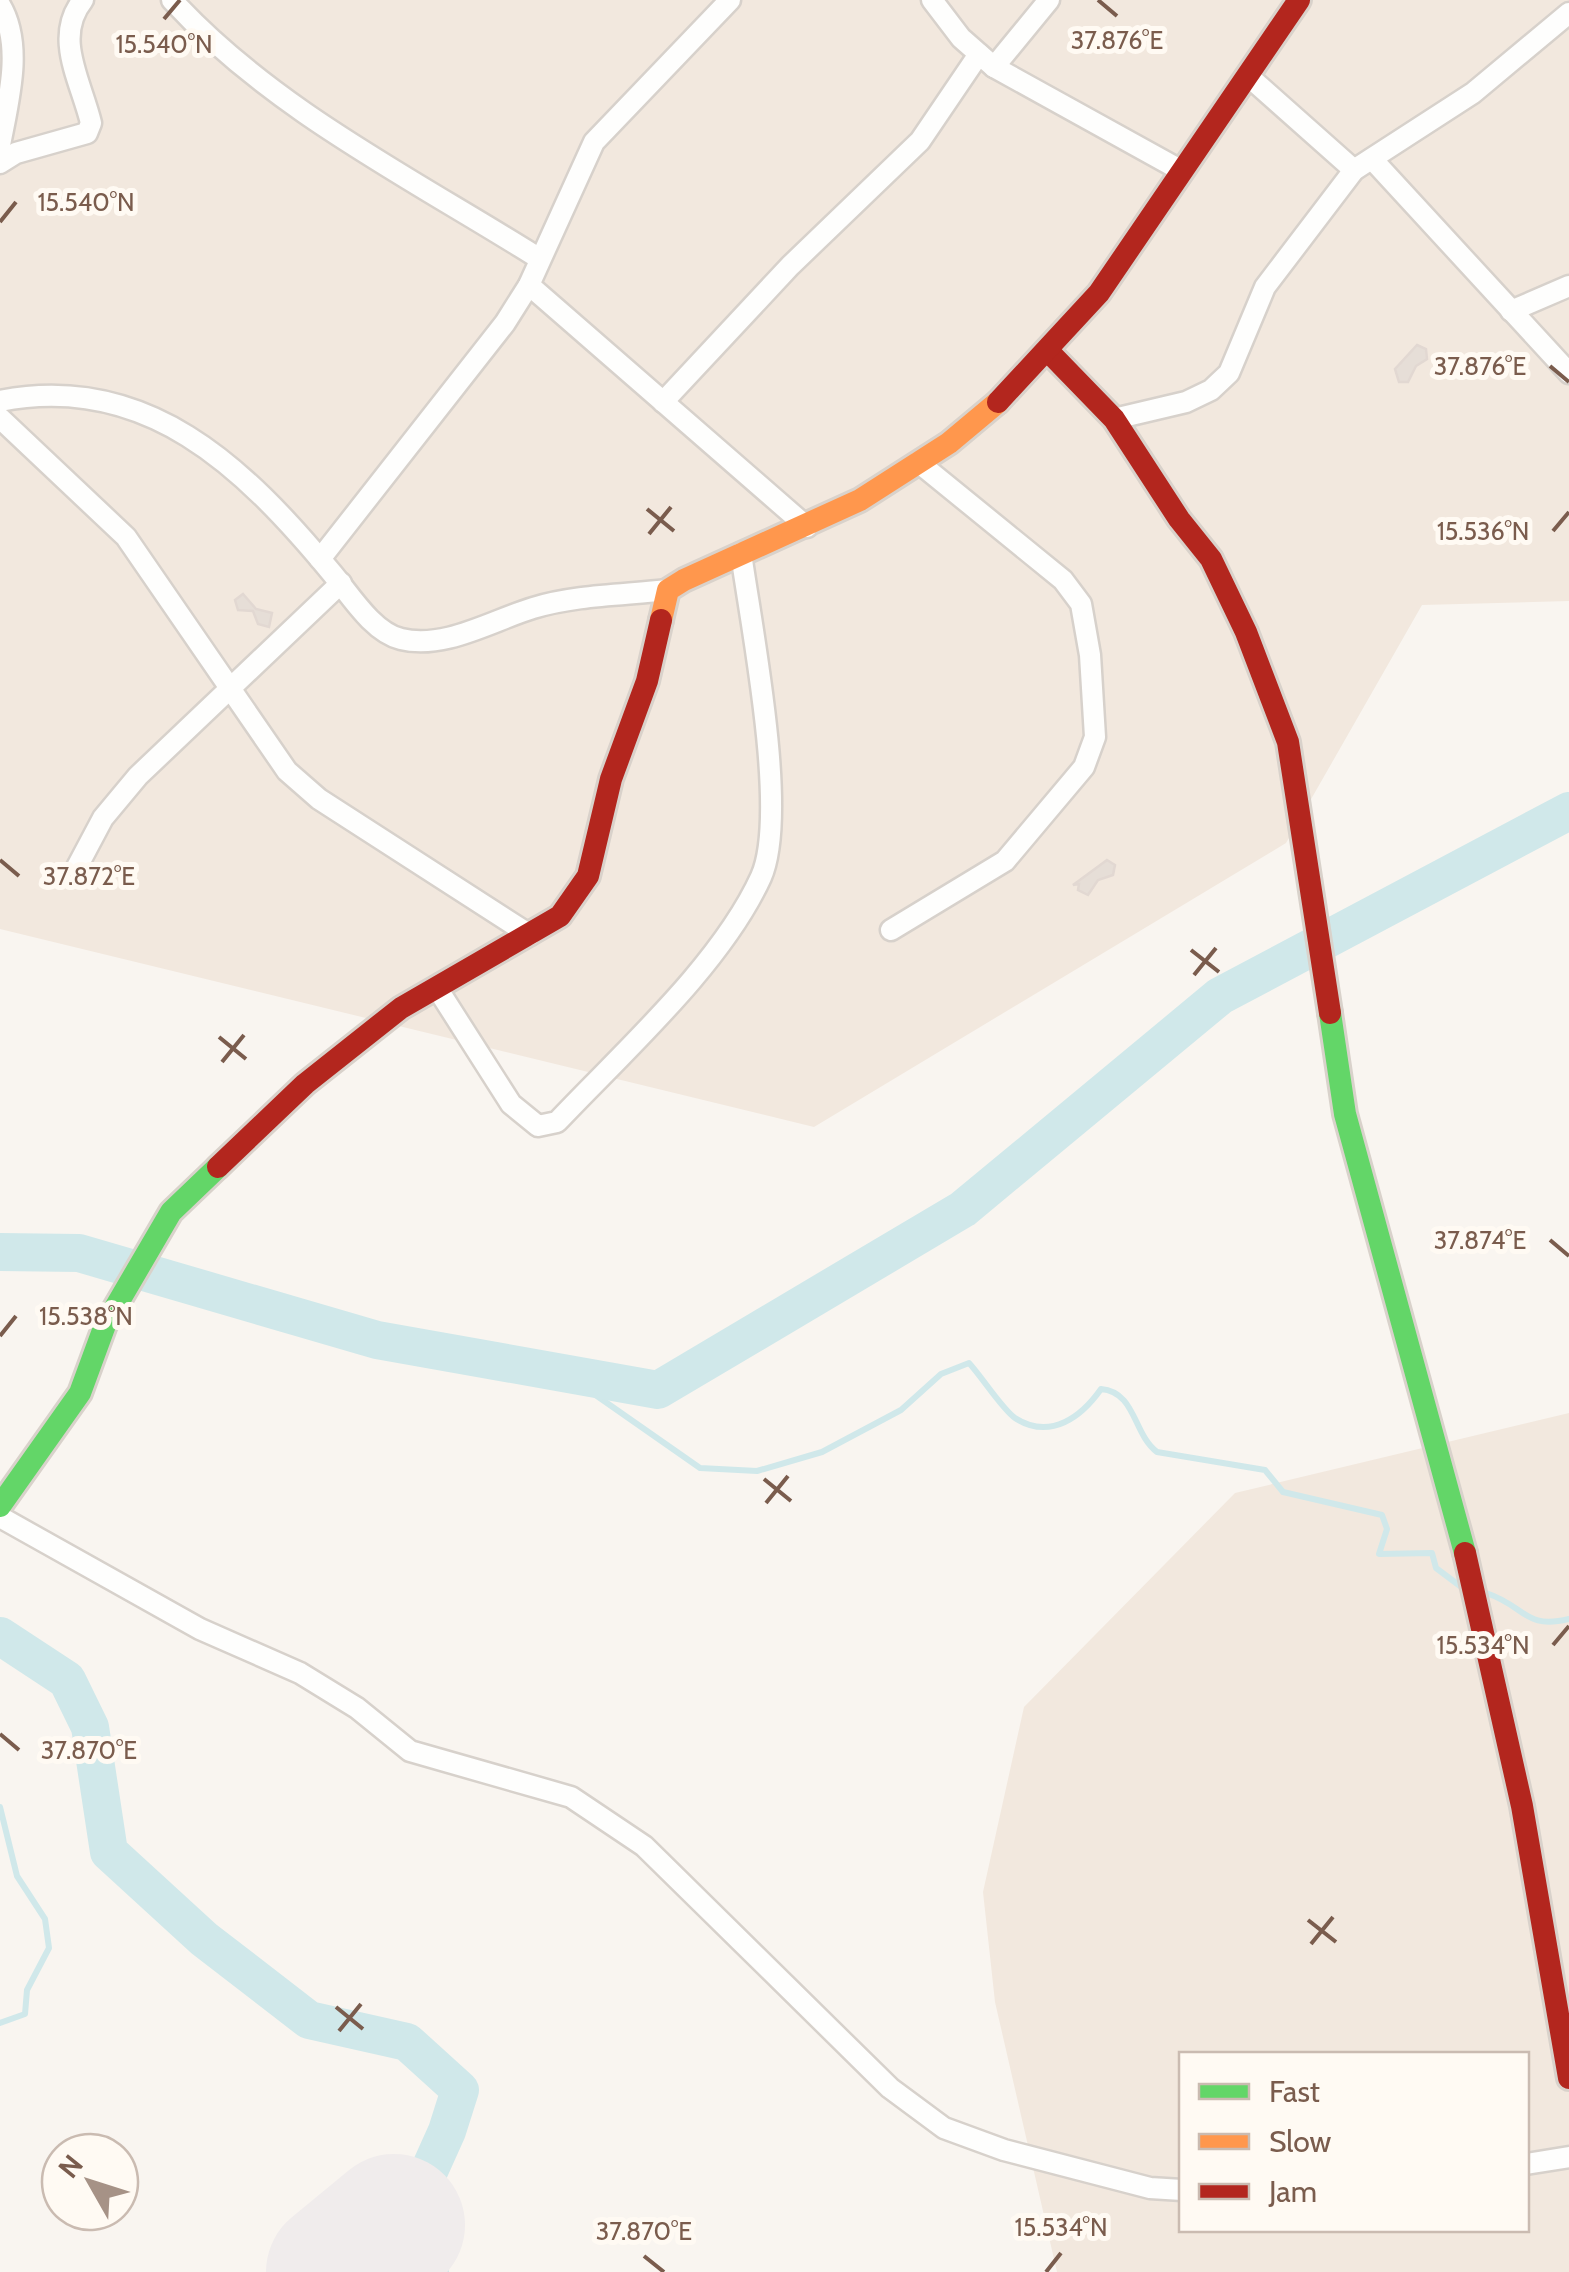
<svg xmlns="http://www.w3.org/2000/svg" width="1569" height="2272" viewBox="0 0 1569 2272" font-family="Cabin,sans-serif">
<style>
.residential{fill:#f2e8de;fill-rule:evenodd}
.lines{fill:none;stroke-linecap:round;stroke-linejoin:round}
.stream{stroke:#d0e8ea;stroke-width:6}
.river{stroke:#d0e8ea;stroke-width:38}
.runway{stroke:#f0ecec;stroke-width:142}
.building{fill:#e6ded7;stroke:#e2d8d2;stroke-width:2.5}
.street-casing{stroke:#d7d1cb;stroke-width:25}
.fast-casing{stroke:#d9d2cb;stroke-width:28}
.slow-casing{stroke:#d9d2cb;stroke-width:28}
.jam-casing{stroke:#d9d2cb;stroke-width:28}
.street{stroke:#fefefd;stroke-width:20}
.fast{stroke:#63d668;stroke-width:22}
.slow{stroke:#ff974d;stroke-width:22}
.jam{stroke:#b3261e;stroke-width:22}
.ticks{fill:none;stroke:#7a5c4d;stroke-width:4}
.ticks-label{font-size:25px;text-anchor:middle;fill:#7a5c4d;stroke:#fffaf3;stroke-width:10;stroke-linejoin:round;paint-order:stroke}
</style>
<rect width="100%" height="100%" fill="#f9f5f0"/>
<!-- residential -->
<g class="residential">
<polygon points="0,0 1569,0 1569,601 1422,605 1286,843 814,1127 0,929"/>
<path d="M 1569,1413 L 1569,2272 L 1057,2272 L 995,2002 L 983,1892 L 1024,1707 L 1235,1493 ZM 1182,2054 L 1526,2054 L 1526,2230 L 1182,2230 Z"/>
</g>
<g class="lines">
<!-- stream -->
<g class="stream">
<path d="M 564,1373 L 700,1468 L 757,1471 L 822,1452 L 901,1410 L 941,1374 L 969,1363 C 982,1377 1002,1409 1015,1418 C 1051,1441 1082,1416 1101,1389 C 1136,1392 1133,1434 1157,1452 L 1265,1470 L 1283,1492 L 1382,1515 L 1387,1529 L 1379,1554 L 1432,1553 L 1436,1568 L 1464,1589"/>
<path d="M 1486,1593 C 1526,1606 1524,1630 1569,1619"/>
<polyline points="0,1807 17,1876 45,1919 49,1948 27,1990 25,2014 0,2023"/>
</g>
<!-- river -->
<g class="river">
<polyline points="0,1252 79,1253 377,1340 658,1390 963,1209 1220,996 1569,811"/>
<polyline points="0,1636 67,1680 90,1727 109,1852 204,1939 309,2020 407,2042 460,2090 447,2131 403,2229 406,2246 430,2272"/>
</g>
<!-- runway -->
<polyline class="runway" points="337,2272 394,2225"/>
</g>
<!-- building -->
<g class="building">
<polygon points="1417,345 1426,349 1427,359 1416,366 1408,382 1399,382 1395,369"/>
<polygon points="243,594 256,609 272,613 269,627 258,624 253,611 238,610 235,600"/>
<polygon points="1107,860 1115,865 1113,875 1098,880 1088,895 1078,890 1079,884 1073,885"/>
</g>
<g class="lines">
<defs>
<g id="street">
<path d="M 172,0 C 273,110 415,180 540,259"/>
<polyline points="932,0 961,38 994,67 1182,171"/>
<path d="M 0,5 C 24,45 8,102 0,145"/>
<polyline points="994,67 1049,0"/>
<polyline points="1247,75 1354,170"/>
<polyline points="1372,159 1569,373"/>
<path d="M 0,163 L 16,153 L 87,133 L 91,123 C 81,81 53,37 83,0"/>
<polyline points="529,285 807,527"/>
<polyline points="1511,311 1569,286"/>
<path d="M 0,401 C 146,372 244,467 331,572 C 349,593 372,632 401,639 C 444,650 493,620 533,608 C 575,595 624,595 668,590"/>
<polyline points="663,402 790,266 920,141 979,54"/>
<polyline points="0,418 126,537 287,771 319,799 530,935"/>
<polyline points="1114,419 1186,402 1211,390 1229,373 1265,287 1354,170 1473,93 1569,13"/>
<polyline points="320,559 505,323 529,285 594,142 730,0"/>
<polyline points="77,867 103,818 138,776 341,583"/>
<polyline points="891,930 1005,861 1084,767 1095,737 1090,655 1081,604 1063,580 918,462"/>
<path d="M 437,988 L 511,1104 L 538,1126 L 557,1122 C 623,1052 721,965 761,877 C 789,814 751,626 741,553"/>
<polyline points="0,1517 200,1629 300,1673 357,1708 410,1751 571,1797 644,1846 890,2088 944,2128 1004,2150 1150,2188 1182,2190"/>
<polyline points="1526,2164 1569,2157"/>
</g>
<g id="fast">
<polyline points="1330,1013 1345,1114 1465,1553"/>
<polyline points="0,1506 80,1393 105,1325 171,1212 218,1167"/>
</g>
<polyline id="slow" points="661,620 668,590 684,580 860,500 949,443 998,402"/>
<g id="jam">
<polyline points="1049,352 1114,419 1179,519 1211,559 1246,632 1288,742 1330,1013"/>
<polyline points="998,402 1099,293 1299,0"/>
<polyline points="218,1167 305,1084 401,1008 560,916 588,876 611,779 647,681 661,620"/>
<polyline points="1465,1553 1522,1806 1569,2078"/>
</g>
</defs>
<!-- street casing -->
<use href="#street" class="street-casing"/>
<!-- fast casing -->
<use href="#fast" class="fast-casing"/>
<!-- slow casing -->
<use href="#slow" class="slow-casing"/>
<!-- jam casing -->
<use href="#jam" class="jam-casing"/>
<!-- street -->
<use href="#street" class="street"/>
<!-- fast -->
<use href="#fast" class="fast"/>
<!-- slow -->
<use href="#slow" class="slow"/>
<!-- jam -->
<use href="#jam" class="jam"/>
</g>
<!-- ticks -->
<path class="ticks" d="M 1098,0 L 1117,16M 164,19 L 180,0M 0,222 L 16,202M 1550,366 L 1569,382M 647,509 L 674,531M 1553,531 L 1569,512M 649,534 L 671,507M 0,860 L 19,876M 1191,950 L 1219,972M 1194,975 L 1216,948M 219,1037 L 246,1059M 222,1062 L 244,1035M 1550,1240 L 1569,1256M 0,1336 L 16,1316M 764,1479 L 791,1501M 766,1503 L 788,1476M 1553,1645 L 1569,1626M 0,1734 L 19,1750M 1308,1920 L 1336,1942M 1311,1944 L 1333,1917M 336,2007 L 363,2029M 339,2031 L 361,2004M 644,2256 L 664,2272M 1046,2272 L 1061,2253"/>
<g class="ticks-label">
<text x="1117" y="49">37.876°E</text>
<text x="164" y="53">15.540°N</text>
<text x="86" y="211">15.540°N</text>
<text x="1480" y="375">37.876°E</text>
<text x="1483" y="540">15.536°N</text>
<text x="89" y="885">37.872°E</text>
<text x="1480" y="1249">37.874°E</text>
<text x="86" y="1325">15.538°N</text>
<text x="1483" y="1654">15.534°N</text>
<text x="89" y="1759">37.870°E</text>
<text x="1061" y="2236">15.534°N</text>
<text x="644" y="2240">37.870°E</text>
</g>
<!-- legend -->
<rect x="1179" y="2052" width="350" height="180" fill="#fffaf3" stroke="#cabbb1" stroke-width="2.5"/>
<rect x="1199" y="2084" width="50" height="15" fill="#63d668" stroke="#cabbb1" stroke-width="2.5"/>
<text x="1269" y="2102" font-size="30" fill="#7a5c4d">Fast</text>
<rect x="1199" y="2134" width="50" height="15" fill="#ff974d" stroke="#cabbb1" stroke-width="2.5"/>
<text x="1269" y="2152" font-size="30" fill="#7a5c4d">Slow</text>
<rect x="1199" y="2184" width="50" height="15" fill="#b3261e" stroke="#cabbb1" stroke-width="2.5"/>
<text x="1269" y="2202" font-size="30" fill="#7a5c4d">Jam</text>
<!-- north arrow -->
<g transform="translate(90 2182) rotate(309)"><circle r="48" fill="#fffaf3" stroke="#cabbb1" stroke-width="2.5"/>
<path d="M0-8L18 38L0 25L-18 38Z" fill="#a69286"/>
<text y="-15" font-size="28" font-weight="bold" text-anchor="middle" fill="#7a5c4d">N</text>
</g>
</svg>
